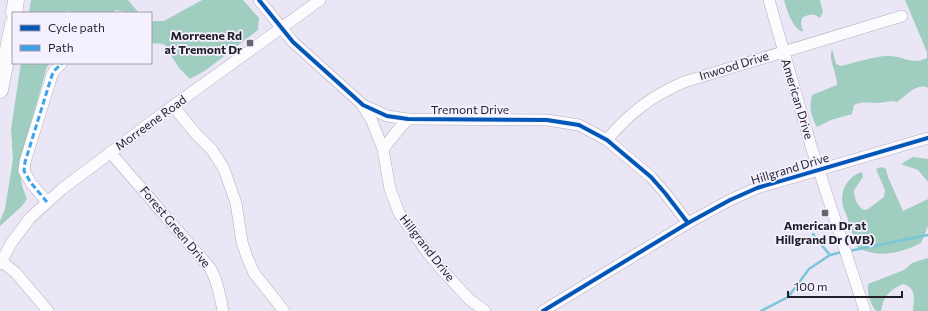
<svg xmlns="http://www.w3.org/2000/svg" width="928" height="311" viewBox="0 0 928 311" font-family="Commissioner,sans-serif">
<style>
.forest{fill:#9fcdbf}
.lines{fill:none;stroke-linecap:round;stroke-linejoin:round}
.stream{stroke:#79c6d8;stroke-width:2.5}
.minor-casing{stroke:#b2aeba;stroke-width:12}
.highway-casing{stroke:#b2aeba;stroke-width:17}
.minor{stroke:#fcfbfe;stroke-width:11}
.highway{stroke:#fcfbfe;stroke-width:16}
.quiet{stroke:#3ea2eb;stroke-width:3;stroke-dasharray:6 3;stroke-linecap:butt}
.cycleway-casing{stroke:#f4f0fd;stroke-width:6}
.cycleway{stroke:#0057b8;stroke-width:4}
.poi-dot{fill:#686471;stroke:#f4f0fd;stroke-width:1.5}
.labels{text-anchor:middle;stroke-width:3.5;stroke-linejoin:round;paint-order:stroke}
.poi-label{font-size:12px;font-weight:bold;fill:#221e2a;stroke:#f4f0fd;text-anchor:end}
.street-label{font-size:12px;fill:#221e2a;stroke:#f4f0fd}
</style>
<rect width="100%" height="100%" fill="#ebe6f5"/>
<!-- forest -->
<g class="forest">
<polygon points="31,0 128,0 139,13 129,13 116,10 112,13 77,13 67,11 66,13 29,13"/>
<polygon points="202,0 243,0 259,18 258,30 206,70 190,79 179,68 164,44 151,43 151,21 164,21"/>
<path d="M 784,0 L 820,0 L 823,12 L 820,18 C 813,13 809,14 802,18 L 801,24 L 803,32 C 792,28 787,10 784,0 Z"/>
<path d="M 905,0 L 928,0 L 928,88 C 917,82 906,96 897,102 C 890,100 885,103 877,103 C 869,103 862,101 854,105 L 852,114 L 831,120 L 817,127 C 811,117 809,106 812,95 L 837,85 C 837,72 828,61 832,49 L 836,64 L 841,66 C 854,63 875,56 887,56 C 902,55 913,66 927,58 L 927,52 Z"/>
<polygon points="21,63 50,63 47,67 19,165 22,186 27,199 22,206 0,226 0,221 5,209 13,159 11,129"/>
<polygon points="913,157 928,159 928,182 918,170 901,164"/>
<path d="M 882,167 L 886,169 L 888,177 L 903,211 L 928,199 L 928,226 L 921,243 C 902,253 877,259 857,247 C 854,238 851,229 848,220 C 847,215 844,211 843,206 C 839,191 848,176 862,172 L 863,177 L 854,190 C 854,198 857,206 864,210 L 868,209 L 884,197 L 885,190 L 876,169 Z"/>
<path d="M 928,258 L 928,311 L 913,311 C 914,299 917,288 903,284 C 889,290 884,296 881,311 L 876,311 C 870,303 867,294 868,284 L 904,270 L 912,263 Z"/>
</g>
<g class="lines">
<!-- stream -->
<g class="stream">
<polyline points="813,234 815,237 830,255"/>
<polyline points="849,251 928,235"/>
<polyline points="761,311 788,297 809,269 830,255 842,252"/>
</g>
<defs>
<g id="minor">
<polyline points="259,0 293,42 363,105 387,116 408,119 547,120 579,125 607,140 651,177 665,193 688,223"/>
<polyline points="769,0 811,146 865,311"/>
<polyline points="173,106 196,134 212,150 224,169 236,203 242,242 247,257 254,273 284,311"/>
<polyline points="363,106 371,119 383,149 390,189 399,213 428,253 442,270 469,299 485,311"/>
<path d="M 607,140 C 629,113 652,96 684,82 L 902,16"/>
<polyline points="383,149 398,130 408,119"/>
<path d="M 110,152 L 210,268 C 218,281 220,297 223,311"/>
<polyline points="47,202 31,183 24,171 25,162 52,75 55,70 62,63"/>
<polyline points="1,261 16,273 48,311"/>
<polyline points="0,264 12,242 30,218 62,189 162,114 320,0"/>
<polyline points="543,311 688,223 730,200 757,188 928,138"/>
</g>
<g id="highway">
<polyline points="14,13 16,0"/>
<polyline points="0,90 13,24"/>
</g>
</defs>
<!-- minor casing -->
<use href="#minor" class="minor-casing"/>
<!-- highway casing -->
<use href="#highway" class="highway-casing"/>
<!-- minor -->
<use href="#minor" class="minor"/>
<!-- highway -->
<use href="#highway" class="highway"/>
<!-- quiet -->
<polyline class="quiet" points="47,202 31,183 24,171 25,162 52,75 55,70 62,63"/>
<defs>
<g id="cycleway">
<polyline points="259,0 293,42 363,105 387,116 408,119 547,120 579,125 607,140 651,177 665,193 688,223"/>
<polyline points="543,311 688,223 730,200 757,188 928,138"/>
</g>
</defs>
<!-- cycleway casing -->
<use href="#cycleway" class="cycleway-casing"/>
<!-- cycleway -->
<use href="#cycleway" class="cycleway"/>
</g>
<!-- markers -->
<g class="poi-dot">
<rect x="246" y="39" width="8" height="8" rx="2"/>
<rect x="821" y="209" width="8" height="8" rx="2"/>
</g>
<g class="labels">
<!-- poi labels -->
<g class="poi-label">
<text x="242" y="40">Morreene Rd<tspan x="242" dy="14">at Tremont Dr</tspan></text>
<text x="825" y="230" text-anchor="middle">American Dr at<tspan x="825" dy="14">Hillgrand Dr (WB)</tspan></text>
</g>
<!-- street labels -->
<g class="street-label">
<text transform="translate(734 66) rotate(-17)" y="4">Inwood Drive</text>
<text transform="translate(797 99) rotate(73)" y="4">American Drive</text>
<text x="470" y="114">Tremont Drive</text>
<text transform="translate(151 123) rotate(-36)" y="4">Morreene Road</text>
<text transform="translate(790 169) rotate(-17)" y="4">Hillgrand Drive</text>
<text transform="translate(175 227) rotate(50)" y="4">Forest Green Drive</text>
<text transform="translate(427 248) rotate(52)" y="4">Hillgrand Drive</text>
</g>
</g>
<!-- legend -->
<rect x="12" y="12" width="140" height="52" fill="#f4f0fd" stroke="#a09ca9"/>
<rect x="20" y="25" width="20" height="6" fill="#0057b8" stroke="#a09ca9"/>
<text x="48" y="32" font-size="12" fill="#221e2a">Cycle path</text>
<rect x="20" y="45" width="20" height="6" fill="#3ea2eb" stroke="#a09ca9"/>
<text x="48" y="52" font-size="12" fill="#221e2a">Path</text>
<!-- scale -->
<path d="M788 291v6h114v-6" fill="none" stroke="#221e2a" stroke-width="2"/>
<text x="794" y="291" font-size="12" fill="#221e2a" stroke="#f4f0fd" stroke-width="3" paint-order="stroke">100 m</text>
</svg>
